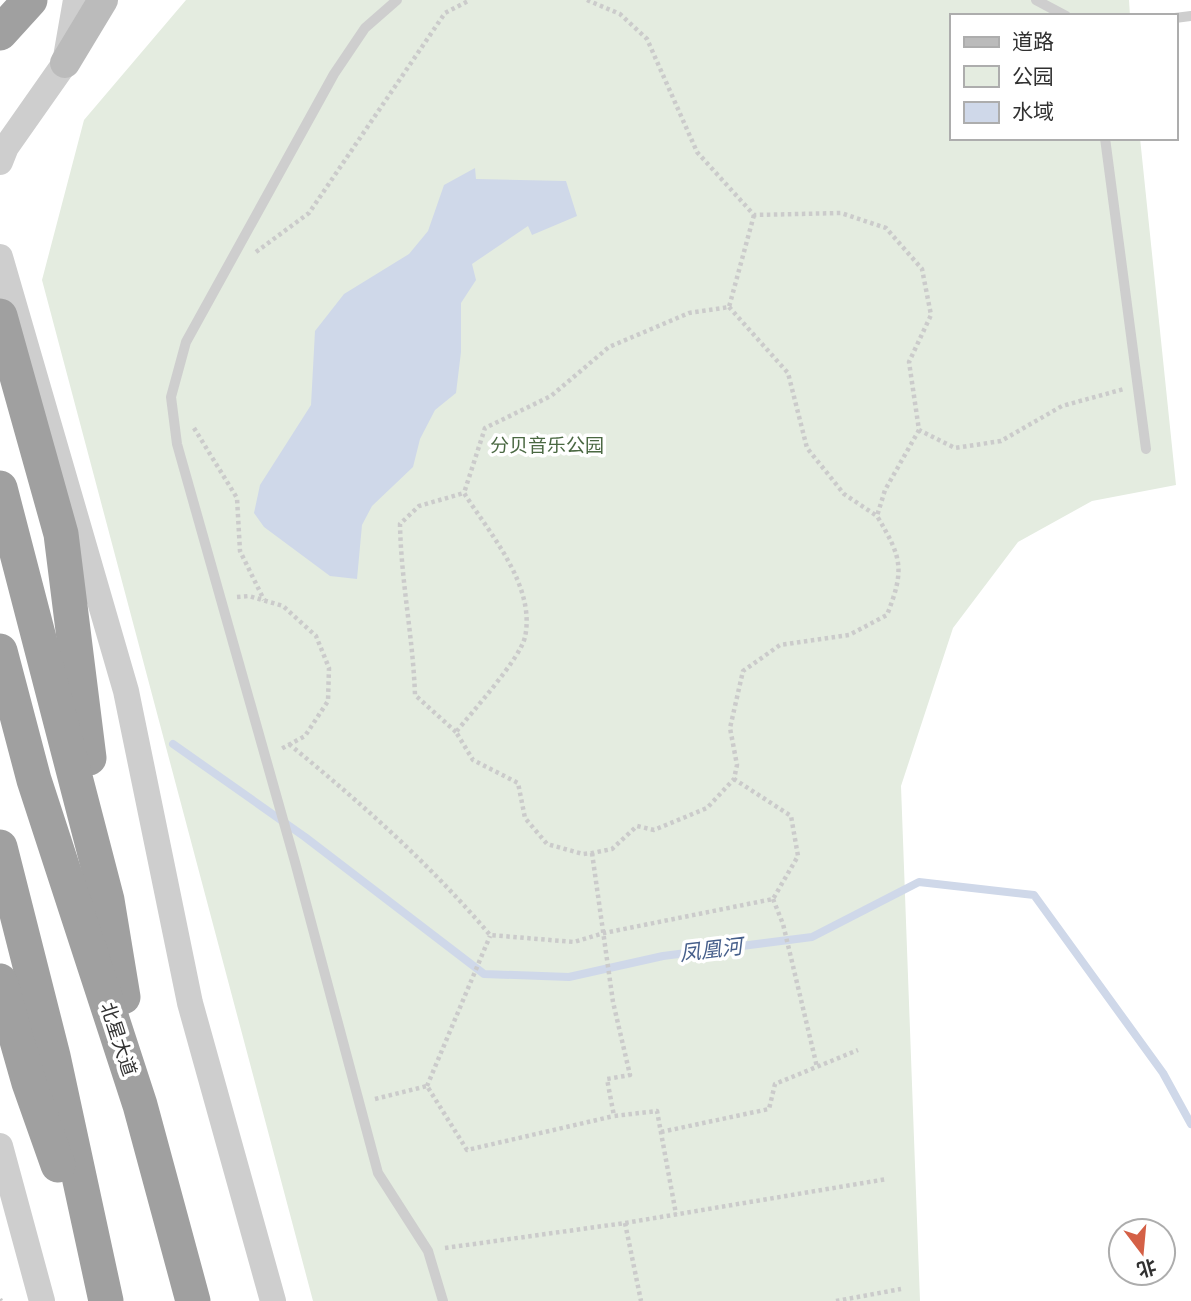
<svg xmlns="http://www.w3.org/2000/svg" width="1191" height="1301" viewBox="0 0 1191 1301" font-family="'PT Sans Narrow','Noto Sans SC',sans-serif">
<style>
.green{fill:#e4ece0}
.water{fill:#cfd8e9}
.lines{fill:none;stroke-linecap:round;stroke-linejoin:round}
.stream{stroke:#cfd8e9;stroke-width:8}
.path{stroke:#cbcbcb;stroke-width:4.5;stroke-dasharray:3.5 3.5;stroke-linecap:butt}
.service{stroke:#cecece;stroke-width:10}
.tertiary{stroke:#cecece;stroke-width:26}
.secondary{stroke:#bbb;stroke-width:30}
.trunk{stroke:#a0a0a0;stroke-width:35}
.labels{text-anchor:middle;stroke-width:7;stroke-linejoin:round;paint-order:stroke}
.park-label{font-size:19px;fill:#4a6842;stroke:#fff}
.street-label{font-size:19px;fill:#313131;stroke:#fff}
.water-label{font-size:21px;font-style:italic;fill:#465f8b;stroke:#fff}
</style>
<rect width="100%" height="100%" fill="#fff"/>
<!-- green -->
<polygon class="green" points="186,0 1129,0 1130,16 951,16 951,138 1140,138 1176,485 1092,501 1018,542 953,628 901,786 920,1301 313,1301 42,280 84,120"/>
<!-- water -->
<polygon class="water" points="475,168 476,179 566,181 577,216 532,235 528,226 472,264 476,280 461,303 461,352 456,393 435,410 420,439 413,467 372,506 362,525 357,579 330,576 264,527 254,513 260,485 311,405 315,331 344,294 409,254 428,231 444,185"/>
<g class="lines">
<!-- stream -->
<polyline class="stream" points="173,744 305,837 484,974 569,977 663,956 812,937 919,882 1034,895 1163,1073 1191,1124"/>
<!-- path -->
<g class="path">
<polyline points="587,0 620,14 647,39 697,152 754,215 841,213 886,228 922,269 931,315 909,362 919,430 955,448 1001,441 1062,406 1124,389"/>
<path d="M 754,215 L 729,307 L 689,313 L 609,347 L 551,396 L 485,428 L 464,493 C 490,534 536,586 525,637 C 520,659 472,712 456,732 L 473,760 L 518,783 L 525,818 L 547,844 L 583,854 L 592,853 L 612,849 L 637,826 L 654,830 L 707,808 L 734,779 L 737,765 L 730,728 L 743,671 L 780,645 L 849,635 L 887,615 C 905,569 902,558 877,516 L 885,490 L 919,430"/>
<polyline points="256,252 309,213 445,13 470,0"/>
<polyline points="729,307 788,373 807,448 844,494 877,516"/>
<polyline points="194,428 237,498 240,551 264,600"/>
<polyline points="237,597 249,596 283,606 316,636 329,668 328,701 305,736 281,749"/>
<path d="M 456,732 L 415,695 C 413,637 401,581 400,524 L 419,506 L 464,493"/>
<path d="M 289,744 C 361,803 430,864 490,935 L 574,942 L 604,933 L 773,899 L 798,856 L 791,816 L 734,779"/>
<polyline points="592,853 613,1002 630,1075 607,1079 614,1116 657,1111 676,1214"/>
<polyline points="773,899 783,924 817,1067"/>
<polyline points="427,1086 490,936"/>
<polyline points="375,1099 427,1086 467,1150 614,1116"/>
<polyline points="661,1132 769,1109 775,1084 858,1050"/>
<polyline points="625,1223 641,1301"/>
<polyline points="445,1248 625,1223 887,1179"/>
<polyline points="0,1299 1,1301"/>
<polyline points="836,1301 901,1289"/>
</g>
<!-- service -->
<g class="service">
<polyline points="397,0 365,28 334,74 186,342 171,397 177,444 295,862 378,1173 428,1251 443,1301"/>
<polyline points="1036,0 1066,16"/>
<polyline points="1175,18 1191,16"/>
<polyline points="1105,138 1146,449"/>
</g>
<!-- tertiary -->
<g class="tertiary">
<polyline points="0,162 6,147 65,63 76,0"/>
<polyline points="0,257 126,691 190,1003 273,1301"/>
<polyline points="0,1146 42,1301"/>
</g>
<!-- secondary -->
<polyline class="secondary" points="65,63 103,0"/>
<!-- trunk -->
<g class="trunk">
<polyline points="0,33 30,0"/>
<polyline points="0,316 61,534 89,758"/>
<polyline points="0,488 107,900 123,997"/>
<polyline points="0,651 34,780 140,1105 193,1301"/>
<polyline points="0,847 53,1056 106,1301"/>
<polyline points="0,981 29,1083 58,1165"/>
</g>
</g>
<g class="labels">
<!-- park labels -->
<g class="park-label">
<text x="547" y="452">分贝音乐公园</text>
</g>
<!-- street labels -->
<g class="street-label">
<text transform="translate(119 1039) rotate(72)" y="7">北星大道</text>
</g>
<!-- water labels -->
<g class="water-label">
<text transform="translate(711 950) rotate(-7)" y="7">凤凰河</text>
</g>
</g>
<!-- legend -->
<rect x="950" y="14" width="228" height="126" fill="#ffffff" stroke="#adadad" stroke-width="2"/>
<rect x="964" y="37" width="35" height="10" fill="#bbbbbb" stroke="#adadad" stroke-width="2"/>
<text x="1012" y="49" font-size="21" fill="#313131">道路</text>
<rect x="964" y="66" width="35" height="21" fill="#e4ece0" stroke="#adadad" stroke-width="2"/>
<text x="1012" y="84" font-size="21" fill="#313131">公园</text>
<rect x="964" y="102" width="35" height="21" fill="#cfd8e9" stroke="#adadad" stroke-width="2"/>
<text x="1012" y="119" font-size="21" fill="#313131">水域</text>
<!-- north arrow -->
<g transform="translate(1142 1252) rotate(164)"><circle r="33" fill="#ffffff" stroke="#adadad" stroke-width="2"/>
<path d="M0-5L12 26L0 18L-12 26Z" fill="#d46046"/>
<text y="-10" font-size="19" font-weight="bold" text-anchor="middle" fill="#313131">北</text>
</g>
</svg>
